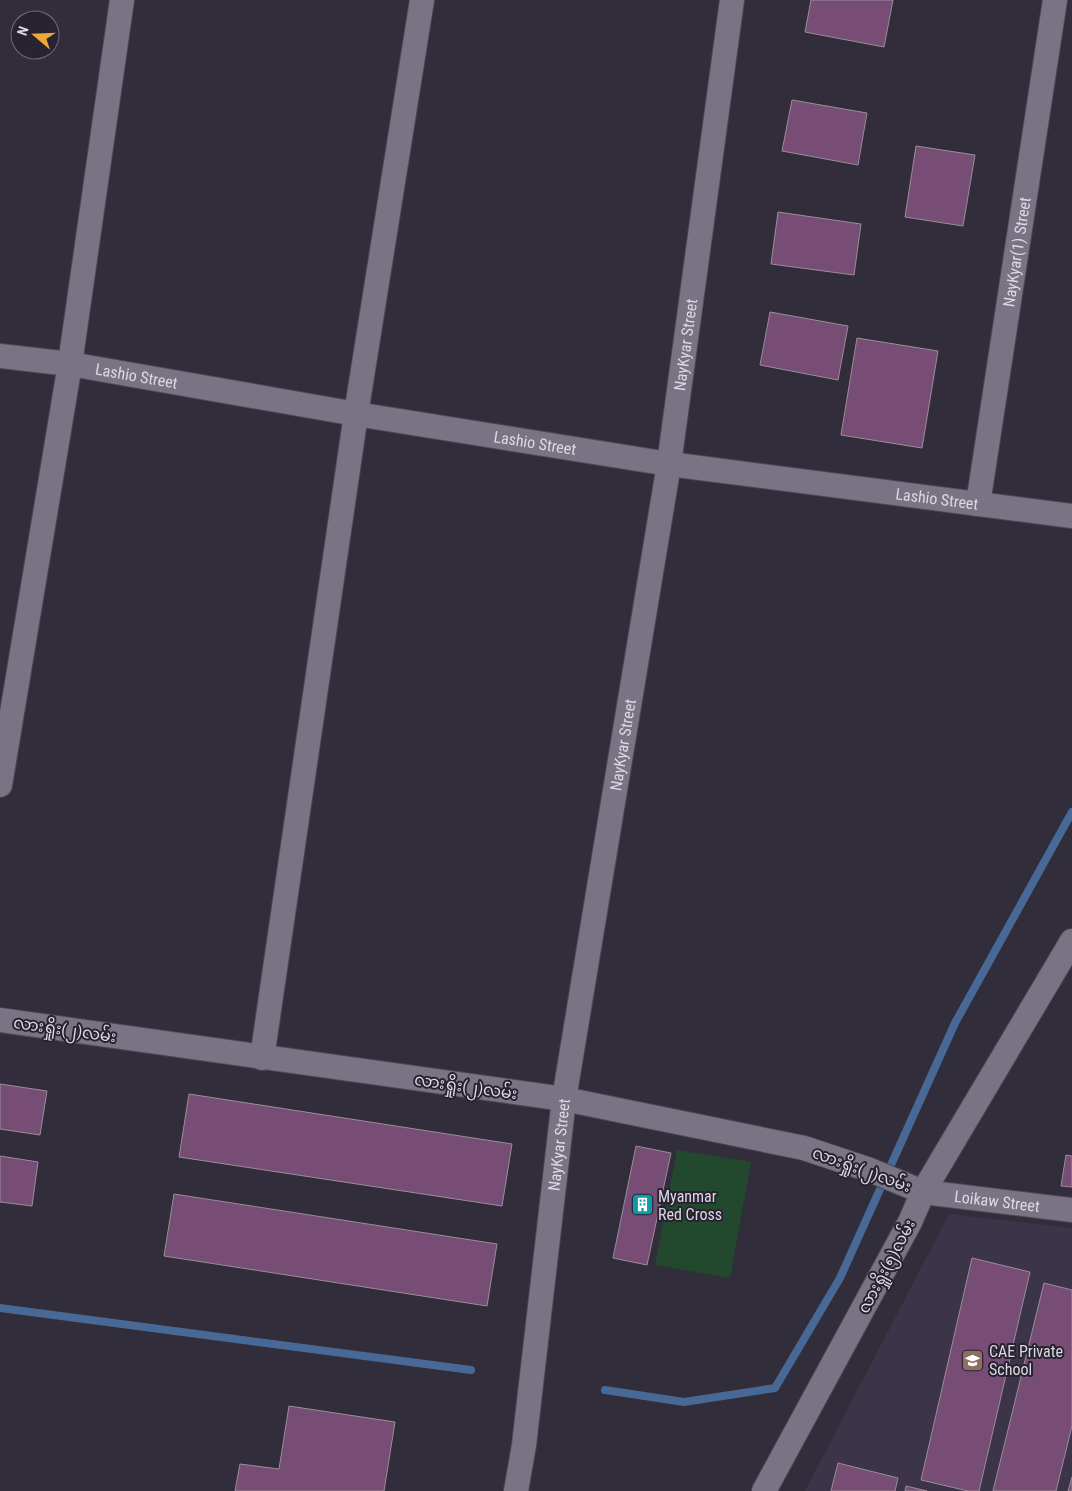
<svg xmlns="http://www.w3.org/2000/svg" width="1072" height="1491" viewBox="0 0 1072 1491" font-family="'Roboto Condensed','Noto Sans Myanmar',sans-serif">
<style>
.built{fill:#3c3549}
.green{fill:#22482d}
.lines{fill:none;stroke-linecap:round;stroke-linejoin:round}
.stream{stroke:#486896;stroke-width:8}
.building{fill:#774c75;stroke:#9b8d9a}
.street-casing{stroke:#4c4854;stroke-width:26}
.street{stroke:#797484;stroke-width:24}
.labels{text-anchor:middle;stroke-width:4;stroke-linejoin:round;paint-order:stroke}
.street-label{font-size:16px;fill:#dcd9e2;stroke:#282331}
.poi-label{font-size:16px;fill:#dcd9e2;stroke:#282331;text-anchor:start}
</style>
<rect width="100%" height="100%" fill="#312d3b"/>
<!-- built -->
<polygon class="built" points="949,1214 1072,1228 1072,1491 805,1491"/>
<!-- green -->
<polygon class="green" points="677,1150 751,1162 730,1278 655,1265"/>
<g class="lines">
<!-- stream -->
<g class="stream">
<polyline points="0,1308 471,1370"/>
<polyline points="605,1390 684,1402 775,1388 840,1278 955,1023 1072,812"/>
</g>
</g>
<!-- building -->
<g class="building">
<polygon points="811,0 893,0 884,47 805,32"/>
<polygon points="792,100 867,113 858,165 782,151"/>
<polygon points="916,146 975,155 963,226 905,217"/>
<polygon points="778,212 861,224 854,275 771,264"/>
<polygon points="770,312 848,326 838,380 760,365"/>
<polygon points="857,338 938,351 922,448 841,435"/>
<polygon points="0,1084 47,1091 40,1135 0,1129"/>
<polygon points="189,1094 512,1144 502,1206 179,1157"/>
<polygon points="636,1146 671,1153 647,1265 613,1258"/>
<polygon points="1066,1155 1072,1156 1072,1187 1061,1186"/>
<polygon points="0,1156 38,1162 32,1206 0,1202"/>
<polygon points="174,1194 497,1244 487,1306 164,1256"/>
<polygon points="972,1258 1030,1272 979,1491 968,1491 921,1480"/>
<polygon points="1044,1283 1072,1290 1072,1426 1056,1491 993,1491"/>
<polygon points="289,1406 395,1422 384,1491 235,1491 240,1464 279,1469"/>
<polygon points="838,1463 898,1478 895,1491 831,1491"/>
<polygon points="1072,1477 1072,1491 1068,1491"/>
<polygon points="906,1486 927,1491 905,1491"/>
</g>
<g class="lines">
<defs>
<g id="street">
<path id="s1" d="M 0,356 L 70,364 L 356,414 L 669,464 L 1072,516"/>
<path id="s2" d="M 978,504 L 1055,0"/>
<polyline points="0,785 70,364 122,0"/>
<path id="s3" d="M 0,1020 L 564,1099 L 804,1148 L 870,1170 L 923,1192 L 1072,1210"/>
<polyline points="262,1058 356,414 422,0"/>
<path id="s4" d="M 516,1491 L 524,1445 L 564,1099 L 669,464 L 732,0"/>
<polyline points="764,1491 910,1222 923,1192 1072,941"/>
</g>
</defs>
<!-- street casing -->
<use href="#street" class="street-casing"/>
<!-- street -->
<use href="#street" class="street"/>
</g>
<!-- icons -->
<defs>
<symbol id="building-square" viewBox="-11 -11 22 22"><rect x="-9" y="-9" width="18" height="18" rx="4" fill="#0f9aa8" stroke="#282331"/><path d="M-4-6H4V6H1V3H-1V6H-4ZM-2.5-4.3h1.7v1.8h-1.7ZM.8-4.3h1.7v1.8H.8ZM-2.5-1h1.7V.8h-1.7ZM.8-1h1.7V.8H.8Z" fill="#fff"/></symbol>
<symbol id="school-square" viewBox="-11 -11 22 22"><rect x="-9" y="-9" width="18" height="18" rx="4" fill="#8d6e63" stroke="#282331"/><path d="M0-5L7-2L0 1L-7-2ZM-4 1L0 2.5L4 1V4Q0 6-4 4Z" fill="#fff"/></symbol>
</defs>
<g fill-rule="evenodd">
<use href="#building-square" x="630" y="1192" width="25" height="25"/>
<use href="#school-square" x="960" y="1348" width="25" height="25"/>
</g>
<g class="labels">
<!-- street labels -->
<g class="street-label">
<text dy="6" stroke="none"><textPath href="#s2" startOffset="255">NayKyar(1) Street</textPath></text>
<text dy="6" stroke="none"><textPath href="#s4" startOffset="1159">NayKyar Street</textPath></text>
<text dy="6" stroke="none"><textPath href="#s1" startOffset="138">Lashio Street</textPath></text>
<text dy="6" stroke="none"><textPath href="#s1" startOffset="542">Lashio Street</textPath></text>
<text dy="6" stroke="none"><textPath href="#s1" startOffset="948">Lashio Street</textPath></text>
<text dy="6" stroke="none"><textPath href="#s4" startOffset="754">NayKyar Street</textPath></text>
<text transform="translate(65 1029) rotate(8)" y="6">လားရှိုး(၂)လမ်း</text>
<text transform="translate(466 1086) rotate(8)" y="6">လားရှိုး(၂)လမ်း</text>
<text dy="6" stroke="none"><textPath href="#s4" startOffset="349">NayKyar Street</textPath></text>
<text transform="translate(862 1169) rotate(20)" y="6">လားရှိုး(၂)လမ်း</text>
<text dy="6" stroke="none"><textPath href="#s3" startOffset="1016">Loikaw Street</textPath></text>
<text transform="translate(886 1266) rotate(-62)" y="6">လားရှိုး(၅)လမ်း</text>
</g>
<!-- poi labels -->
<g class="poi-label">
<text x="658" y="1202">Myanmar<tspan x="658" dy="18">Red Cross</tspan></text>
<text x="989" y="1357">CAE Private<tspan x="989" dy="18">School</tspan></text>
</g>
</g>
<!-- north arrow -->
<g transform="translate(35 35) rotate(289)"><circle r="24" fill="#282331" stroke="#706c78"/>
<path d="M0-4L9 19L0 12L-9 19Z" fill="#eca93a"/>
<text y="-8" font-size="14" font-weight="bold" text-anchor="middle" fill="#dcd9e2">N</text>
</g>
</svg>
